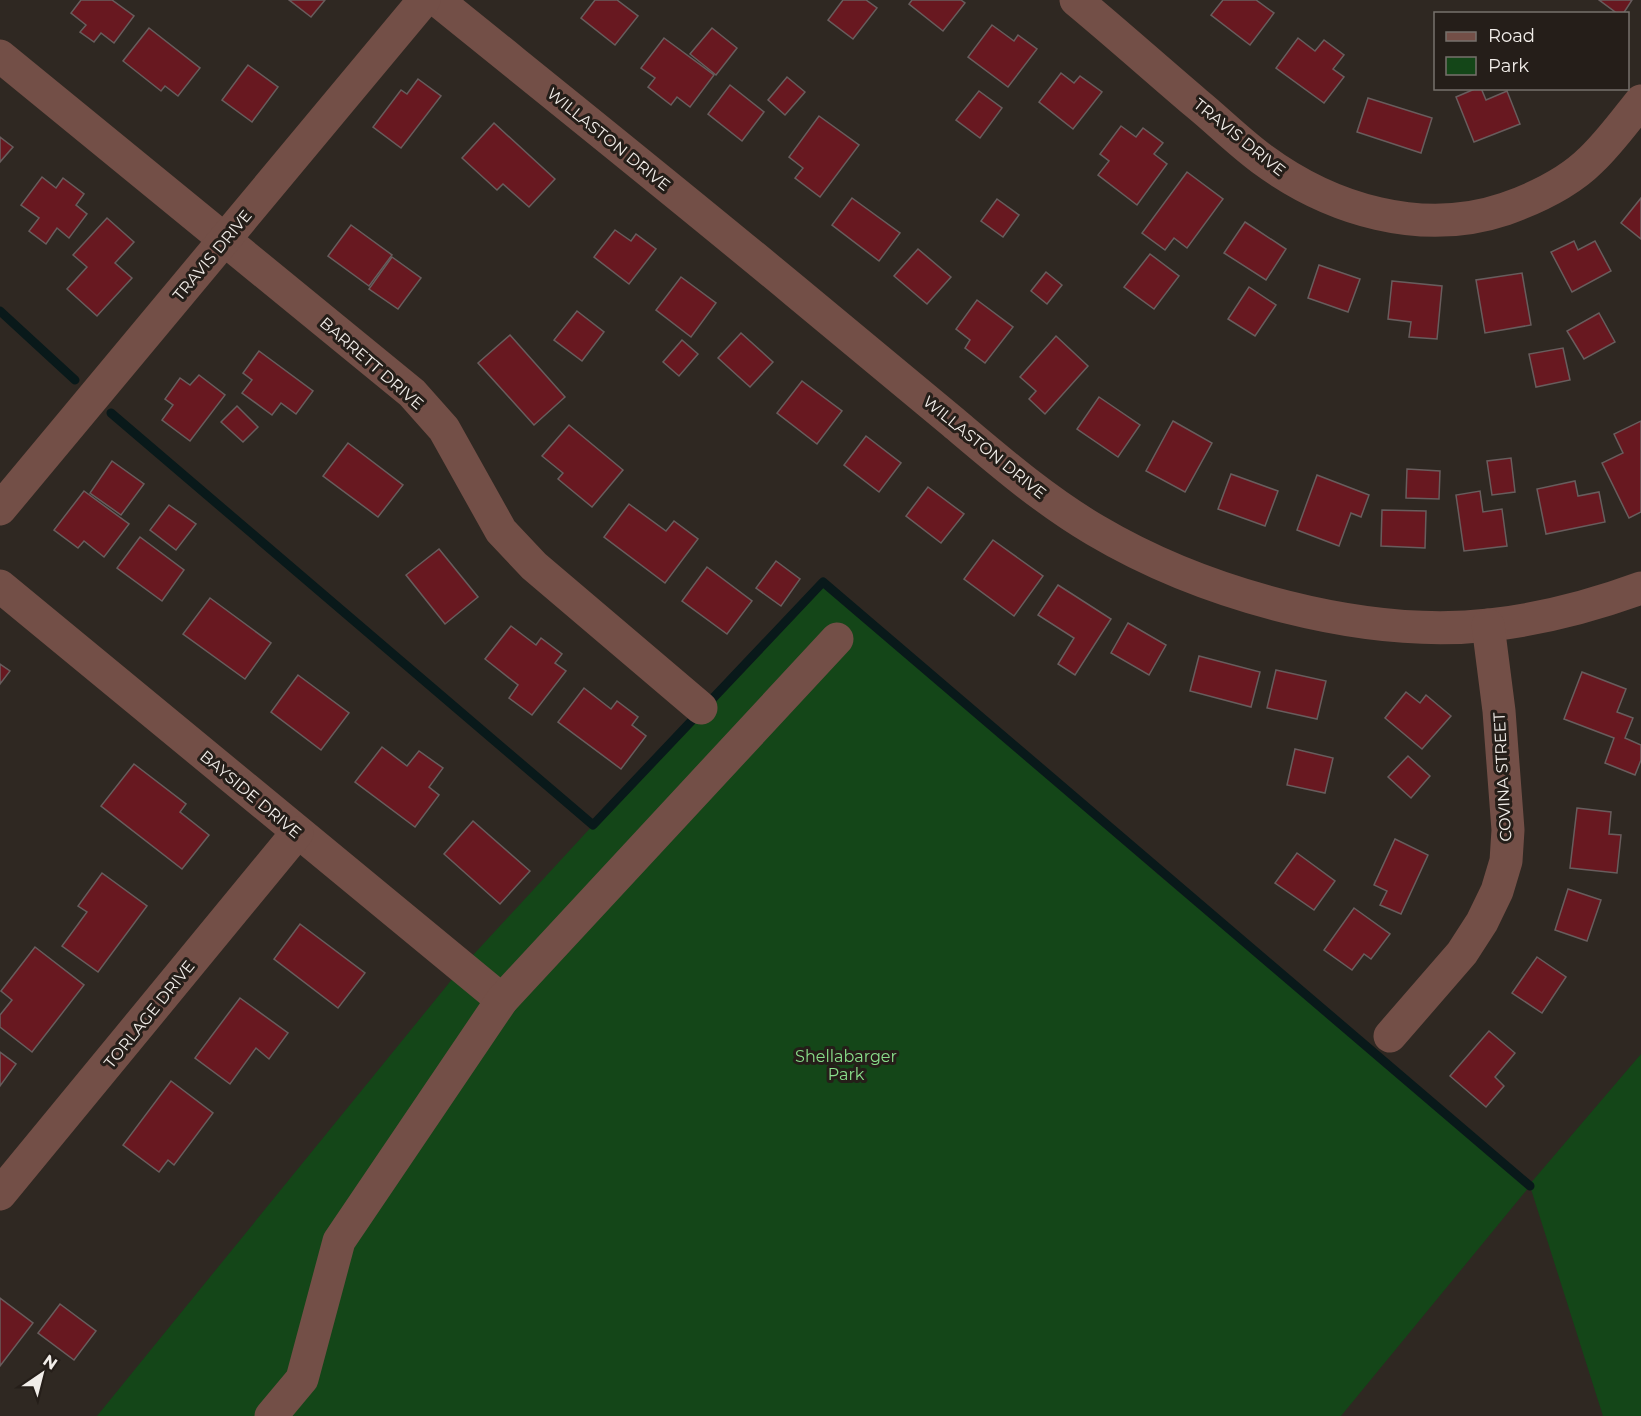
<svg xmlns="http://www.w3.org/2000/svg" width="1641" height="1416" viewBox="0 0 1641 1416" font-family="Montserrat,sans-serif">
<style>
.green{fill:#144618}
.lines{fill:none;stroke-linecap:round;stroke-linejoin:round}
.stream{stroke:#09191a;stroke-width:9}
.building{fill:#681820;stroke:#685d5d;stroke-width:1.5}
.minor{stroke:#734f47;stroke-width:33}
.labels{text-anchor:middle;stroke-width:6;stroke-linejoin:round;paint-order:stroke}
.street-label{font-size:16px;fill:#f1ede9;stroke:#251e19}
.park-label{font-size:16px;fill:#8adf8b;stroke:#251e19}
</style>
<rect width="100%" height="100%" fill="#2f2822"/>
<!-- green -->
<polygon class="green" points="823,582 1159,875 1529,1185 1641,1054 1641,1416 1603,1416 1530,1186 1341,1416 97,1416 462,967 701,708"/>
<g class="lines">
<!-- stream -->
<g class="stream">
<polyline points="0,311 75,380"/>
<polyline points="111,413 593,825 823,582 1530,1186"/>
</g>
</g>
<!-- building -->
<g class="building">
<polygon points="81,0 112,0 134,16 114,43 101,33 94,42 80,32 86,25 71,13"/>
<polygon points="289,0 325,0 311,17"/>
<polygon points="595,0 617,0 638,16 615,45 581,18"/>
<polygon points="843,0 866,0 877,8 853,39 828,20"/>
<polygon points="912,0 961,0 965,3 943,31 909,4"/>
<polygon points="1223,0 1256,0 1274,13 1250,45 1211,15"/>
<polygon points="1599,0 1632,0 1623,14 1618,14"/>
<polygon points="992,25 1014,41 1018,35 1037,49 1008,87 968,57"/>
<polygon points="149,28 200,68 178,96 165,86 161,91 123,61"/>
<polygon points="712,28 737,48 716,75 690,54"/>
<polygon points="664,38 714,75 690,107 677,97 671,105 648,87 655,78 641,68"/>
<polygon points="1298,38 1315,51 1324,40 1344,55 1333,69 1344,77 1324,103 1276,68"/>
<polygon points="248,65 278,87 252,122 222,100"/>
<polygon points="1061,73 1074,83 1080,76 1102,92 1073,129 1039,102"/>
<polygon points="787,77 805,92 785,115 768,100"/>
<polygon points="418,79 441,96 401,148 373,127 401,90 407,94"/>
<polygon points="730,85 764,112 742,141 708,114"/>
<polygon points="1477,88 1481,88 1486,100 1507,91 1520,124 1474,142 1456,97"/>
<polygon points="979,91 1002,108 980,138 956,120"/>
<polygon points="1368,98 1432,118 1421,153 1357,132"/>
<polygon points="819,116 859,145 820,197 795,178 803,168 789,157"/>
<polygon points="494,123 555,179 529,207 503,184 497,190 462,158"/>
<polygon points="1121,126 1136,137 1143,128 1163,143 1154,154 1167,164 1137,205 1098,175 1109,161 1100,154"/>
<polygon points="0,137 13,147 0,162"/>
<polygon points="1187,172 1223,199 1187,248 1174,238 1165,250 1142,233"/>
<polygon points="42,177 56,188 63,178 84,194 76,205 87,214 69,238 57,228 46,244 29,231 39,218 21,205"/>
<polygon points="852,198 900,233 879,261 832,225"/>
<polygon points="1641,198 1641,239 1621,223"/>
<polygon points="997,199 1019,215 1003,237 981,221"/>
<polygon points="107,218 134,242 115,263 132,278 97,316 67,289 87,267 73,255"/>
<polygon points="1245,222 1286,249 1266,280 1224,253"/>
<polygon points="351,225 392,255 369,286 328,256"/>
<polygon points="615,230 631,241 636,234 656,249 629,284 594,257"/>
<polygon points="1574,241 1578,250 1595,241 1611,271 1572,292 1551,252"/>
<polygon points="918,249 951,277 927,304 894,276"/>
<polygon points="1150,254 1179,276 1154,309 1124,287"/>
<polygon points="392,257 421,278 398,309 369,289"/>
<polygon points="1319,265 1360,279 1348,312 1308,298"/>
<polygon points="1046,272 1062,285 1047,304 1031,291"/>
<polygon points="1522,273 1531,325 1485,333 1476,280"/>
<polygon points="681,277 716,303 691,337 656,310"/>
<polygon points="1392,281 1442,286 1437,339 1409,337 1411,322 1388,319"/>
<polygon points="1249,287 1276,305 1255,336 1228,319"/>
<polygon points="977,300 1013,327 985,363 965,348 970,340 956,329"/>
<polygon points="577,311 604,332 582,361 554,340"/>
<polygon points="1599,313 1615,342 1584,359 1567,331"/>
<polygon points="741,333 773,362 750,387 718,358"/>
<polygon points="510,335 565,397 534,425 478,363"/>
<polygon points="1056,336 1088,366 1045,414 1029,399 1036,391 1020,377"/>
<polygon points="682,340 698,354 679,376 663,362"/>
<polygon points="1563,348 1570,380 1536,387 1529,354"/>
<polygon points="259,351 313,391 296,414 281,403 272,415 242,393 252,380 243,373"/>
<polygon points="199,375 225,395 190,441 162,420 173,405 165,399 180,378 190,385"/>
<polygon points="802,381 842,411 817,444 777,413"/>
<polygon points="1099,397 1140,425 1118,457 1077,429"/>
<polygon points="237,406 258,427 243,442 221,422"/>
<polygon points="1173,421 1212,443 1185,492 1146,471"/>
<polygon points="1641,421 1641,512 1629,518 1602,463 1623,453 1614,434"/>
<polygon points="569,425 623,470 592,507 558,479 563,473 542,456"/>
<polygon points="866,436 901,463 879,492 844,465"/>
<polygon points="348,443 403,485 378,517 323,476"/>
<polygon points="1511,458 1515,492 1492,495 1487,461"/>
<polygon points="112,461 144,484 121,515 90,493"/>
<polygon points="1407,469 1440,471 1439,499 1406,498"/>
<polygon points="1231,474 1278,491 1265,526 1218,509"/>
<polygon points="1317,475 1369,495 1361,517 1351,513 1339,546 1297,530"/>
<polygon points="1575,481 1578,496 1599,492 1605,522 1546,534 1537,489"/>
<polygon points="928,487 964,514 941,543 906,516"/>
<polygon points="84,491 129,524 104,557 84,541 78,548 54,530"/>
<polygon points="1480,491 1483,512 1502,509 1507,546 1464,551 1456,495"/>
<polygon points="629,504 666,531 674,521 698,539 665,583 604,537"/>
<polygon points="169,505 196,524 176,550 150,530"/>
<polygon points="1382,510 1426,511 1425,548 1381,546"/>
<polygon points="140,537 184,570 162,601 117,568"/>
<polygon points="993,540 1043,576 1014,616 964,579"/>
<polygon points="439,549 478,597 445,624 406,575"/>
<polygon points="776,561 800,579 781,606 756,588"/>
<polygon points="707,567 752,601 727,634 682,601"/>
<polygon points="1058,585 1111,619 1075,675 1058,664 1074,638 1038,615"/>
<polygon points="210,598 271,643 245,679 183,634"/>
<polygon points="1128,623 1166,645 1149,675 1111,653"/>
<polygon points="511,626 536,645 541,638 562,654 555,663 566,671 532,715 509,698 518,685 485,659"/>
<polygon points="1199,656 1260,672 1251,707 1190,691"/>
<polygon points="0,664 10,671 0,684"/>
<polygon points="1276,670 1326,681 1317,719 1267,708"/>
<polygon points="1582,672 1626,689 1617,712 1633,718 1625,738 1641,745 1641,760 1635,775 1605,763 1614,738 1564,719"/>
<polygon points="298,675 349,713 321,750 271,712"/>
<polygon points="584,688 611,709 617,701 638,717 632,725 646,736 621,769 558,722"/>
<polygon points="1406,692 1420,703 1426,695 1451,716 1422,749 1385,718"/>
<polygon points="382,747 407,766 419,751 443,768 429,787 439,795 415,827 355,782"/>
<polygon points="1295,749 1333,758 1325,793 1287,785"/>
<polygon points="1408,756 1430,776 1411,798 1388,777"/>
<polygon points="134,764 186,804 180,812 209,835 182,869 101,806"/>
<polygon points="1577,808 1611,812 1609,834 1621,835 1617,873 1570,868"/>
<polygon points="473,821 530,871 500,904 444,854"/>
<polygon points="1395,839 1428,855 1401,914 1380,905 1387,891 1374,885"/>
<polygon points="1297,853 1335,881 1314,910 1275,883"/>
<polygon points="102,873 147,906 98,972 62,946 87,912 78,906"/>
<polygon points="1568,889 1601,900 1587,941 1555,930"/>
<polygon points="1354,908 1390,934 1371,959 1364,954 1352,970 1324,950"/>
<polygon points="300,924 365,973 338,1008 274,959"/>
<polygon points="35,947 84,985 32,1052 0,1027 0,1015 12,1000 1,991"/>
<polygon points="1537,957 1566,977 1542,1013 1512,993"/>
<polygon points="240,998 288,1033 269,1059 256,1048 230,1084 195,1058"/>
<polygon points="1489,1031 1515,1053 1495,1077 1504,1086 1486,1107 1450,1076"/>
<polygon points="0,1052 16,1064 0,1086"/>
<polygon points="171,1081 213,1113 174,1165 168,1160 159,1172 123,1145"/>
<polygon points="0,1298 33,1323 0,1366"/>
<polygon points="60,1304 96,1331 74,1360 38,1333"/>
</g>
<g class="lines">
<!-- minor -->
<g class="minor">
<path d="M 437,0 C 557,97 677,193 795,291 C 848,335 901,379 954,423 C 999,461 1044,500 1095,530 C 1203,594 1364,639 1490,625 C 1542,619 1592,606 1641,588"/>
<path d="M 1076,0 C 1117,34 1156,69 1196,103 C 1218,121 1239,142 1262,159 C 1331,210 1422,237 1505,209 C 1536,198 1568,183 1591,160 C 1609,143 1625,121 1641,101"/>
<polyline points="0,56 412,393 444,429 501,531 534,566 701,708"/>
<polyline points="0,509 424,0"/>
<polyline points="0,586 502,1000"/>
<polyline points="1390,1036 1462,953 1482,922 1497,891 1506,861 1508,830 1499,711 1488,625"/>
<polyline points="0,1194 297,833"/>
<polyline points="271,1416 302,1379 339,1241 502,1000 837,639"/>
</g>
</g>
<g class="labels">
<!-- street labels -->
<g class="street-label">
<text transform="translate(1240 137) rotate(39)" y="6">TRAVIS DRIVE</text>
<text transform="translate(609 139) rotate(39)" y="6">WILLASTON DRIVE</text>
<text transform="translate(212 255) rotate(-50)" y="6">TRAVIS DRIVE</text>
<text transform="translate(372 363) rotate(41)" y="6">BARRETT DRIVE</text>
<text transform="translate(985 447) rotate(39)" y="6">WILLASTON DRIVE</text>
<text transform="translate(1502 777) rotate(-93)" y="6">COVINA STREET</text>
<text transform="translate(251 794) rotate(40)" y="6">BAYSIDE DRIVE</text>
<text transform="translate(149 1014) rotate(-51)" y="6">TORLAGE DRIVE</text>
</g>
<!-- park labels -->
<g class="park-label">
<text x="846" y="1062">Shellabarger<tspan x="846" dy="18">Park</tspan></text>
</g>
</g>
<!-- legend -->
<rect x="1434" y="12" width="195" height="78" fill="#251e19" stroke="#77716c" stroke-width="1.5"/>
<rect x="1446" y="32" width="30" height="9" fill="#734f47" stroke="#77716c" stroke-width="1.5"/>
<text x="1488" y="42" font-size="18" fill="#f1ede9">Road</text>
<rect x="1446" y="57" width="30" height="18" fill="#144618" stroke="#77716c" stroke-width="1.5"/>
<text x="1488" y="72" font-size="18" fill="#f1ede9">Park</text>
<!-- north arrow -->
<g transform="translate(42 1374) rotate(35)" stroke="#251e19" stroke-width="4.5" paint-order="stroke">
<path d="M0-4.5L10 22L0 15L-10 22Z" fill="#f1ede9"/>
<text y="-9" font-size="16" font-weight="bold" text-anchor="middle" fill="#f1ede9">N</text>
</g>
</svg>
